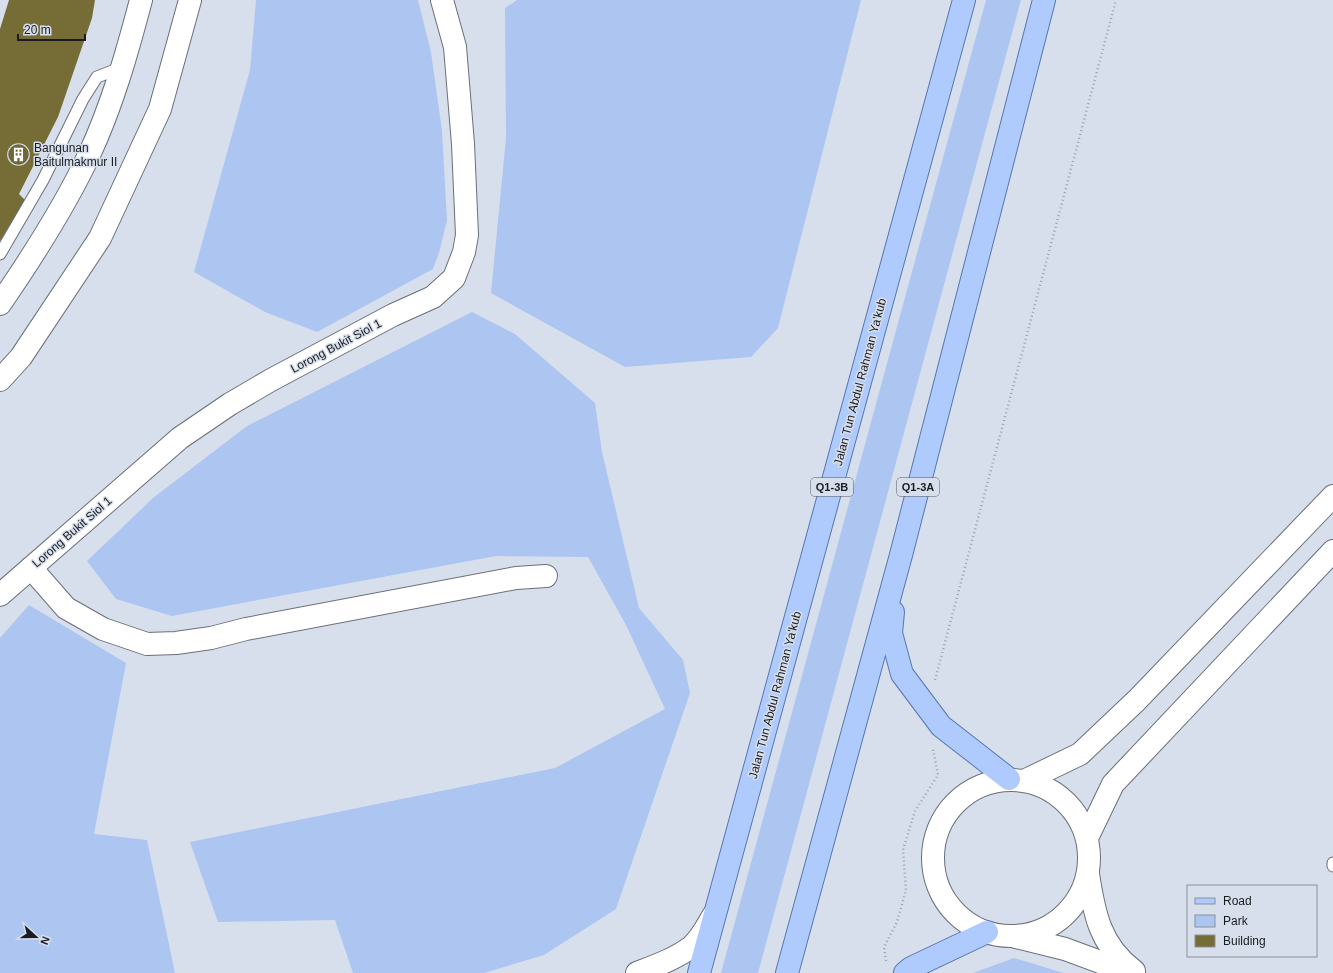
<svg xmlns="http://www.w3.org/2000/svg" width="1333" height="973" viewBox="0 0 1333 973" font-family="Arial,sans-serif">
<style>
.green{fill:#acc5f1}
.building{fill:#766c35}
.lines{fill:none;stroke-linecap:round;stroke-linejoin:round}
.service-casing{stroke:#696f7a;stroke-width:13}
.minor-casing{stroke:#696f7a;stroke-width:24}
.tertiary-casing{stroke:#696f7a;stroke-width:24}
.primary-casing{stroke:#5877af;stroke-width:24}
.path{stroke:#9ca2ac;stroke-width:2.5;stroke-dasharray:1 3;stroke-linecap:butt}
.service{stroke:#fff;stroke-width:11}
.minor{stroke:#fff;stroke-width:22}
.tertiary{stroke:#fff;stroke-width:22}
.primary{stroke:#afcbfd;stroke-width:22}
.labels{text-anchor:middle;stroke-width:3;stroke-linejoin:round;paint-order:stroke}
.shield{fill:#d8dfec;stroke:#52565d;stroke-width:1}
.shield-label{font-size:11px;font-weight:bold;fill:#191c20}
.poi-label{font-size:12px;fill:#191c20;stroke:#d8dfec;text-anchor:start}
.street-label{font-size:12px;fill:#191c20;stroke:#d8dfec}
</style>
<rect width="100%" height="100%" fill="#d8dfec"/>
<!-- green -->
<g class="green">
<polygon points="256,0 418,0 431,52 442,131 447,220 439,253 433,269 317,332 265,312 194,272 250,70"/>
<polygon points="517,0 861,0 778,328 751,357 625,367 491,293 506,138 505,8"/>
<polygon points="986,0 1021,0 758,973 721,973"/>
<polygon points="472,312 515,334 595,403 602,452 639,608 683,660 690,693 616,909 544,955 484,973 353,973 335,920 218,922 190,842 555,768 665,709 626,625 588,557 496,556 172,616 116,599 87,561 153,498 247,426"/>
<polygon points="29,605 126,663 94,834 147,840 175,973 0,973 0,638"/>
<polygon points="1014,958 1064,973 973,973"/>
</g>
<!-- building -->
<polygon class="building" points="9,0 95,0 92,18 58,117 19,194 25,200 0,241 0,29"/>
<g class="lines">
<defs>
<g id="service">
<polyline points="0,254 43,180 83,99 97,77 123,67"/>
<polyline points="1333,863 1333,866"/>
</g>
<g id="minor">
<path d="M 0,304 C 33,256 64,208 89,155 C 112,106 127,53 141,0"/>
<polyline points="0,380 21,357 100,238 160,109 190,0"/>
<polyline points="31,568 66,608 103,629 147,644 176,643 211,638 246,629 516,578 546,576"/>
<polyline points="0,595 180,438 230,404 271,380 393,315 433,297 454,278 464,252 467,235 463,144 455,47 442,0"/>
<polyline points="1026,780 1080,754 1137,700 1333,496"/>
<circle cx="1011" cy="858" r="78"/>
<polyline points="1087,838 1113,784 1333,551"/>
<path d="M 1088,874 C 1094,913 1100,946 1134,971"/>
<polyline points="1016,937 1065,949 1130,973"/>
</g>
<path id="tertiary" d="M 637,973 C 655,966 675,959 691,947 C 701,939 707,926 713,916"/>
<g id="primary">
<polyline points="893,612 891,633 902,674 941,726 1009,779"/>
<polyline points="699,973 964,0"/>
<polyline points="787,973 901,555 1044,0"/>
<polyline points="905,973 911,968 987,932"/>
</g>
</defs>
<!-- service casing -->
<use href="#service" class="service-casing"/>
<!-- minor casing -->
<use href="#minor" class="minor-casing"/>
<!-- tertiary casing -->
<use href="#tertiary" class="tertiary-casing"/>
<!-- primary casing -->
<use href="#primary" class="primary-casing"/>
<!-- path -->
<g class="path">
<polyline points="935,680 1116,0"/>
<polyline points="886,961 884,947 897,922 906,890 903,850 915,811 938,775 933,749"/>
</g>
<!-- service -->
<use href="#service" class="service"/>
<!-- minor -->
<use href="#minor" class="minor"/>
<!-- tertiary -->
<use href="#tertiary" class="tertiary"/>
<!-- primary -->
<use href="#primary" class="primary"/>
</g>
<!-- icons -->
<defs>
<symbol id="building-disc" viewBox="-11 -11 22 22"><circle r="9.5" fill="#706734" stroke="#d8dfec"/><path d="M-4-6H4V6H1V3H-1V6H-4ZM-2.5-4.3h1.7v1.8h-1.7ZM.8-4.3h1.7v1.8H.8ZM-2.5-1h1.7V.8h-1.7ZM.8-1h1.7V.8H.8Z" fill="#fff"/></symbol>
</defs>
<g fill-rule="evenodd">
<use href="#building-disc" x="6" y="142" width="25" height="25"/>
</g>
<g class="labels">
<!-- shield labels -->
<g class="shield">
<rect x="811" y="478" width="42" height="18" rx="3"/>
<rect x="897" y="478" width="42" height="18" rx="3"/>
</g>
<g class="shield-label">
<text x="832" y="491">Q1-3B</text>
<text x="918" y="491">Q1-3A</text>
</g>
<!-- poi labels -->
<g class="poi-label">
<text x="34" y="152">Bangunan<tspan x="34" dy="14">Baitulmakmur II</tspan></text>
</g>
<!-- street labels -->
<g class="street-label">
<text transform="translate(336 346) rotate(-28)" y="4">Lorong Bukit Siol 1</text>
<text transform="translate(860 382) rotate(-75)" y="4">Jalan Tun Abdul Rahman Ya'kub</text>
<text transform="translate(72 532) rotate(-41)" y="4">Lorong Bukit Siol 1</text>
<text transform="translate(775 695) rotate(-75)" y="4">Jalan Tun Abdul Rahman Ya'kub</text>
</g>
</g>
<!-- legend -->
<rect x="1187" y="885" width="130" height="72" fill="#d8dfec" stroke="#8c919a"/>
<rect x="1195" y="898" width="20" height="6" fill="#afcbfd" stroke="#8c919a"/>
<text x="1223" y="905" font-size="12" fill="#191c20">Road</text>
<rect x="1195" y="915" width="20" height="12" fill="#acc5f1" stroke="#8c919a"/>
<text x="1223" y="925" font-size="12" fill="#191c20">Park</text>
<rect x="1195" y="935" width="20" height="12" fill="#766c35" stroke="#8c919a"/>
<text x="1223" y="945" font-size="12" fill="#191c20">Building</text>
<!-- north arrow -->
<g transform="translate(36 937) rotate(111)" stroke="#d8dfec" stroke-width="3" paint-order="stroke">
<path d="M0-3L7 15L0 10L-7 15Z" fill="#191c20"/>
<text y="-6" font-size="11" font-weight="bold" text-anchor="middle" fill="#191c20">N</text>
</g>
<!-- scale -->
<path d="M18 34v6h67v-6" fill="none" stroke="#191c20" stroke-width="2"/>
<text x="24" y="34" font-size="12" fill="#191c20" stroke="#d8dfec" stroke-width="3" paint-order="stroke">20 m</text>
</svg>
